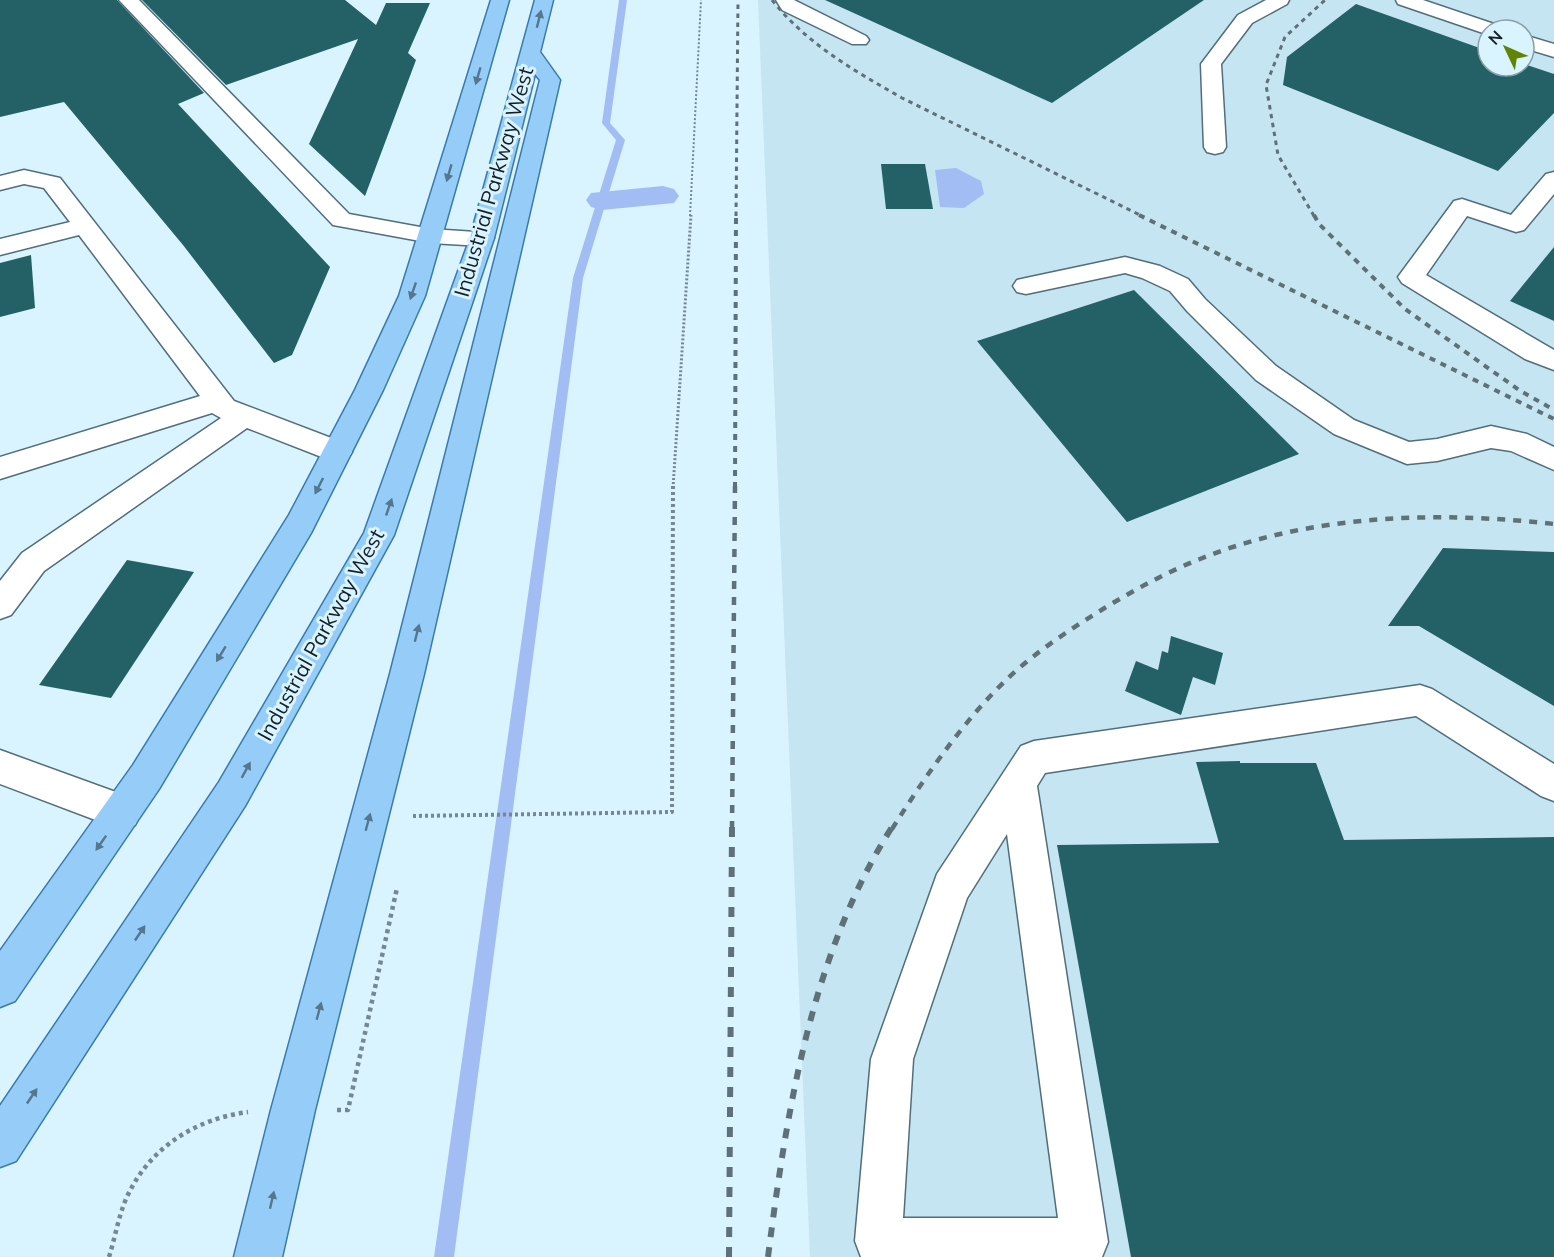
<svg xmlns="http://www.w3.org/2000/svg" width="1554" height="1257" viewBox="0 0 1554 1257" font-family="Mulish,sans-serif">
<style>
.built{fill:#c5e5f2;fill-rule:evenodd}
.water{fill:#a2bdf3}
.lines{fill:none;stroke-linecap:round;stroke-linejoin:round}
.stream{fill:#a2bdf3;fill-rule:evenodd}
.canal{fill:#a2bdf3;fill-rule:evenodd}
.building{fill:#246167}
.minor-casing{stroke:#516e7a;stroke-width:3}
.major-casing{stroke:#3a7aab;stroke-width:3}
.path-far3{stroke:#748890;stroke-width:2;stroke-dasharray:2 2;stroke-linecap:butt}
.path-far2{stroke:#748890;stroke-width:3;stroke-dasharray:2 2;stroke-linecap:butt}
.path-far1{stroke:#748890;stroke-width:4;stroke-dasharray:3 3;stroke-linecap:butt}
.path{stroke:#748890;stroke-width:4.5;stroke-dasharray:4 4;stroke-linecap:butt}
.minor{fill:#fff;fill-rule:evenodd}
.major{fill:#95cdf8;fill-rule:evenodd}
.rail-far3{stroke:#5f7178;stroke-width:3;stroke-dasharray:4.5 4.5;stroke-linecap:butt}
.rail-far2{stroke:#5f7178;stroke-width:4;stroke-dasharray:6 6;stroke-linecap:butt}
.rail-far1{stroke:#5f7178;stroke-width:4.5;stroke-dasharray:8 8;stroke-linecap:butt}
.rail{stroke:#5f7178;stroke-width:6;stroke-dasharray:10 10;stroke-linecap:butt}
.oneway{fill:#54768e}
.labels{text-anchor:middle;stroke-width:6;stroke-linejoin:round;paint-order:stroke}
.street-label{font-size:21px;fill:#142025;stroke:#d9f4ff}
</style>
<rect width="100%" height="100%" fill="#d9f4ff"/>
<!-- built -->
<path class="built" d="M 758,0 L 1554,0 L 1554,1257 L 810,1257 ZM 1488,30 L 1524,30 L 1524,66 L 1488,66 Z"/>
<!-- water -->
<polygon class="water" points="956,168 981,181 984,194 964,208 940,207 935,170"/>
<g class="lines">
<!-- stream -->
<polygon class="stream" points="619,0 627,0 610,123 625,140 583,278 454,1257 434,1257 573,278 616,140 602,123"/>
<!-- canal -->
<polygon class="canal" points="663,186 674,189 679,196 674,203 602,210 591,207 586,200 591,193"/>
</g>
<!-- building -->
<g class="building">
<polygon points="0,0 117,0 204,93 178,104 330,267 292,355 274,363 183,245 64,102 0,117"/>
<polygon points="142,0 345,0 376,25 386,3 430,3 408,53 416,60 365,196 309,144 358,39 226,85"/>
<polygon points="825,0 1204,0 1052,103"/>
<polygon points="1356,4 1488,51 1488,66 1524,66 1524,64 1554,74 1554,113 1498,171 1283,85 1287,57"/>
<polygon points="881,164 925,164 933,209 886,209"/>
<polygon points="1554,247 1554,321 1510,301"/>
<polygon points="31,255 35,308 0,317 0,263"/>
<polygon points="1134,290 1299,454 1127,522 977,341"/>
<polygon points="1443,548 1554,552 1554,706 1419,626 1388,626"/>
<polygon points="127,560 194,572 111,698 39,685"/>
<polygon points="1171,636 1223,653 1215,685 1193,677 1181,715 1125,691 1136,661 1158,670 1162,651 1168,653"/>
<polygon points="1240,761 1240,763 1316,763 1344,840 1554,837 1554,1257 1131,1257 1057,845 1219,843 1196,762"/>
</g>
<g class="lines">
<defs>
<g id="minor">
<polygon points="119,0 139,0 349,214 431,229 491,233 494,238 491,243 482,246 431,243 333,225"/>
<polygon points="776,0 794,0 866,36 869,40 866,44 852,44 782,10"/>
<polygon points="1266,0 1289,0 1287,4 1252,23 1221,64 1226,147 1223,152 1215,154 1207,152 1204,147 1201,64 1238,15"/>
<polygon points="1396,0 1423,0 1500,26 1503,30 1488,30 1488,35 1486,34 1398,4"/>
<polygon points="1524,35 1554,44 1554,57 1524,48"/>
<polygon points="24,170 60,178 234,401 347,444 352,452 347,460 337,463 247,428 44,571 11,615 0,619 0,581 22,553 221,418 212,413 0,479 0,457 200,396 79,235 0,255 0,239 70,222 44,188 24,184 0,190 0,176"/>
<polygon points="1554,172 1554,194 1524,230 1516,232 1467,216 1426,275 1554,350 1554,370 1525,359 1402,283 1398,277 1454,201 1462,199 1511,215 1546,174"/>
<polygon points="1125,257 1160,266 1188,279 1205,299 1276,366 1354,420 1409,442 1437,439 1491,426 1527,434 1554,447 1554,470 1511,451 1491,448 1437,461 1407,464 1334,434 1256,380 1187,311 1170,291 1142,278 1125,273 1026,294 1017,292 1013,286 1017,280 1026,278"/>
<path d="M 1420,685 L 1432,689 L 1554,764 L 1554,801 L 1541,796 L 1416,716 L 1045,773 L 1037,786 L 1108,1242 L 1102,1257 L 861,1257 L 855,1241 L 871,1059 L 937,874 L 1021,746 L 1034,741 ZM 1007,834 L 1058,1218 L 903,1218 L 913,1059 L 967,898 Z"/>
<polygon points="0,750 135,799 141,812 135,825 122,830 0,784"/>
</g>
<g id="major">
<polygon points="491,0 509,0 425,296 383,390 311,533 159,789 15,1001 0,1007 0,951 133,765 289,515 355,390 399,296"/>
<polygon points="535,0 553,0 540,52 560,80 424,674 315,1110 282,1257 234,1257 271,1110 390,674 540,80 535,74 494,238 394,535 245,806 16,1161 0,1167 0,1106 219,782 364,533 470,238"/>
</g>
</defs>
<!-- minor casing -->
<use href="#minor" class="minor-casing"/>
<!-- major casing -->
<use href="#major" class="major-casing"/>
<!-- path-far3 -->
<polyline class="path-far3" points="690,216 701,0"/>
<!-- path-far2 -->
<polyline class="path-far2" points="673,488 691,215"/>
<!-- path-far1 -->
<polyline class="path-far1" points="413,816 672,812 673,486"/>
<!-- path -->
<g class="path">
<polyline points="337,1110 348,1110 397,888"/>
<path d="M 109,1257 C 115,1238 118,1218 126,1199 C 148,1149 194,1119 248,1112"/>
</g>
<!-- minor -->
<use href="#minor" class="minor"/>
<!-- major -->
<use href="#major" class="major"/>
<!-- rail-far3 -->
<g class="rail-far3">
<path d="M 772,0 C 807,44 853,70 902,98 L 1142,216"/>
<polyline points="736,216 738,0"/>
<polyline points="1314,216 1278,155 1266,85 1285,37 1325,0"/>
</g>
<!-- rail-far2 -->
<g class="rail-far2">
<polyline points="1139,215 1554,419"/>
<polyline points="1314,215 1319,224 1405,309 1519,390 1554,410"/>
<polyline points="735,488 736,215"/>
</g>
<!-- rail-far1 -->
<g class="rail-far1">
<polyline points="732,829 735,486"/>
<path d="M 892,829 C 925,777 961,724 1005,681 C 1034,653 1069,630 1103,609 C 1134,590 1167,572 1200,559 C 1311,514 1437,511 1554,524"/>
</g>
<!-- rail -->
<g class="rail">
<polyline points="729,1257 732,827"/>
<path d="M 768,1257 C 787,1109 811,955 892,827"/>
</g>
</g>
<!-- one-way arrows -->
<defs><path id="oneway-solid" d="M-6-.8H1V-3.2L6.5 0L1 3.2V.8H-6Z" transform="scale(1.5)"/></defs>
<g class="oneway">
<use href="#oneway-solid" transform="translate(539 19) rotate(-76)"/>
<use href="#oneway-solid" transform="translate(478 76) rotate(106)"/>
<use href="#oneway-solid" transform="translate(449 173) rotate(106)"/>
<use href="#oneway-solid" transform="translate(413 291) rotate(109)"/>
<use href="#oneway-solid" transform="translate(319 486) rotate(117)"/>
<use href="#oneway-solid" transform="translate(389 507) rotate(-71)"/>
<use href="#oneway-solid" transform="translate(417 633) rotate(-76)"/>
<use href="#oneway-solid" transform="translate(221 654) rotate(121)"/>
<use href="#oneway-solid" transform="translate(246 770) rotate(-61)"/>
<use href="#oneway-solid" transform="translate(368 822) rotate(-75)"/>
<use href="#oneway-solid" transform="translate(101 843) rotate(125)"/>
<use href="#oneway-solid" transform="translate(140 933) rotate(-56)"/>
<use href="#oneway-solid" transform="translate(319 1011) rotate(-75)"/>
<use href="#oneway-solid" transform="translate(32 1096) rotate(-56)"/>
<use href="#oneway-solid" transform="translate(272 1200) rotate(-77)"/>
</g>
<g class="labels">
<!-- street labels -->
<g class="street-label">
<text transform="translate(494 182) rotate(-74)" y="7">Industrial Parkway West</text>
<text transform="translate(321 635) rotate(-61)" y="7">Industrial Parkway West</text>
</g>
</g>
<!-- north arrow -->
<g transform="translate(1506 48) rotate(314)"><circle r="28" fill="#d9f4ff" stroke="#8a9fa8" stroke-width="1.5"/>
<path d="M0-4.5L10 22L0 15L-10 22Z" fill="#618502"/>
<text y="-9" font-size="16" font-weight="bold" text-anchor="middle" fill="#142025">N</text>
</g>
</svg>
